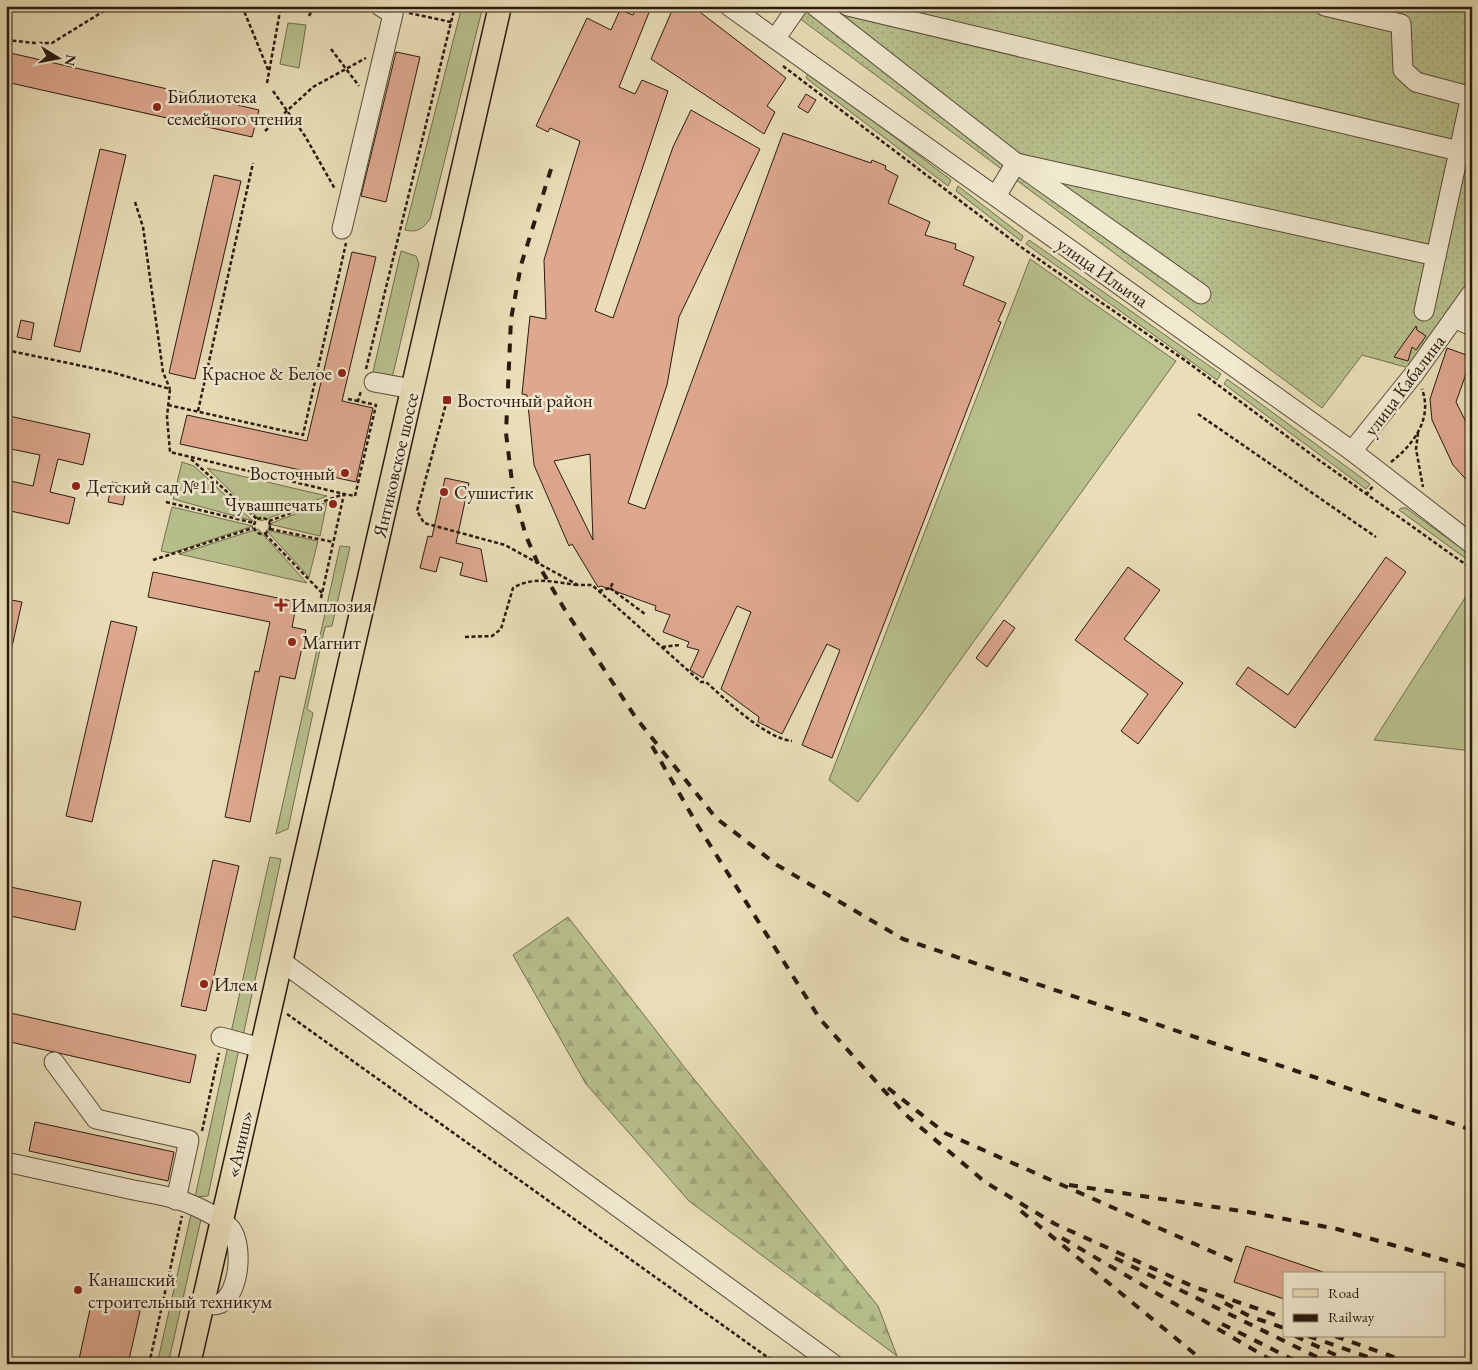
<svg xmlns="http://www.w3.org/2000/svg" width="1478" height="1370" viewBox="0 0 1478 1370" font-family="'EB Garamond',serif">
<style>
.grass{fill:#b8c18e;stroke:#716e4e}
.forest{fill:url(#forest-firs);stroke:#716e4e}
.garden{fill:url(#garden-dots);stroke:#716e4e}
.building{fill:#dea88f;stroke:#2a1a0f;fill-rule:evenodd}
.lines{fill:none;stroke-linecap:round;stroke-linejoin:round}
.minor-casing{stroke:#5a4b39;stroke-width:21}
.major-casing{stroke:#2a1a0f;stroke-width:25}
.path{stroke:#2a1a0f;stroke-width:2.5;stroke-dasharray:4 2.5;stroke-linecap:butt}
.minor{stroke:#f1ead1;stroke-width:19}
.major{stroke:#e9deb8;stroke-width:22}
.rail{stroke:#2a1a0f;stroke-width:4;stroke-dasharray:9 9;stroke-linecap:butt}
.poi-dot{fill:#8f2418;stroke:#f1ead1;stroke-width:2}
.labels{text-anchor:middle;stroke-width:5;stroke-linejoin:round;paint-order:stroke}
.poi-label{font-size:19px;fill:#2a1a0f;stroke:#f1ead1;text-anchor:start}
.street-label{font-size:19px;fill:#2a1a0f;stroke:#f1ead1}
</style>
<defs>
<pattern id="forest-firs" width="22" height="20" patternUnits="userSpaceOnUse" patternTransform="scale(1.25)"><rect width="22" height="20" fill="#b8c18e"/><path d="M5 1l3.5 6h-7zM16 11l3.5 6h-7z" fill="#9ea579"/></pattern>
<pattern id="garden-dots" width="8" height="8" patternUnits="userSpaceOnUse" patternTransform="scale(1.25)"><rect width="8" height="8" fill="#b8c18e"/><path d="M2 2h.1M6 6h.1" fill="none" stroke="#9ea579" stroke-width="1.8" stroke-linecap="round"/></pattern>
</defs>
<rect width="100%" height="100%" fill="#e9deb8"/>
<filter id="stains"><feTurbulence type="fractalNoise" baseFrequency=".004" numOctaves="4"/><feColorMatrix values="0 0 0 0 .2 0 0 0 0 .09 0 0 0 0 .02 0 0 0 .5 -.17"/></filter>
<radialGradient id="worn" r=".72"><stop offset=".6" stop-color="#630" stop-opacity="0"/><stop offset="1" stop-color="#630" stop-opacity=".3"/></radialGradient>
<!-- grass -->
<g class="grass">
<path d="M 462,6 L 483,6 L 430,219 C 423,229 417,233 405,230 Z"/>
<polygon points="288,23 306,25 299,68 280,64"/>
<polygon points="809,72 951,180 948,186 806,78"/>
<polygon points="958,186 1023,236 1021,241 956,191"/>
<polygon points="1029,240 1221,374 1217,380 1026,244"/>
<polygon points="401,251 416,256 419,264 393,374 390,376 372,376"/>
<polygon points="1030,259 1176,361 858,802 829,780"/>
<polygon points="1227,379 1370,484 1366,489 1224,384"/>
<polygon points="182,462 194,466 253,521 173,499"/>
<polygon points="207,468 327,496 261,521"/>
<polygon points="327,502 320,536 269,524"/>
<polygon points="172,507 253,526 171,553 161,551"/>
<polygon points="1401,508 1406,508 1472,556 1472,563 1399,510"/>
<polygon points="258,529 307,583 179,554"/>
<polygon points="266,530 318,541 309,577"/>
<polygon points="340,546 350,547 332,626 325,627 307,709 313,713 288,829 276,834"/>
<polygon points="1472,587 1472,751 1374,740"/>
<polygon points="270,857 281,859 243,1036 230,1037"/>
<polygon points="228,1046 239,1049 208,1196 195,1197"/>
<polygon points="192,1210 202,1215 168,1364 157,1364"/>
</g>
<!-- forest -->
<polygon class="forest" points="568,917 685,1068 878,1306 897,1356 689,1201 586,1084 513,955"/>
<!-- garden -->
<polygon class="garden" points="788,6 1472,6 1472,278 1409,368 1362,355 1322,408 787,9"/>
<!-- building -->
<g class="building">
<path d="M 637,6 L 650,10 L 619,87 L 635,94 L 642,80 L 668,91 L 595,311 L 613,318 L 673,147 L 691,110 L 760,149 L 679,317 L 667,385 L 628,503 L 645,509 L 783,133 L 871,163 L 872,160 L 886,166 L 885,169 L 898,176 L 888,203 L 930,222 L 925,235 L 956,244 L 955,249 L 974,257 L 963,285 L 1006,303 L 998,321 L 1001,322 L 832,758 L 802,745 L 840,650 L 827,644 L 782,734 L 758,722 L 759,717 L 721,689 L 751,612 L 737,606 L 703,678 L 690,670 L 699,650 L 687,647 L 689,642 L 663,632 L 670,615 L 655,610 L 656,606 L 601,586 L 598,587 L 572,544 L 569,546 L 534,465 L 527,395 L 522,394 L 530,316 L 546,319 L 544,260 L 580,141 L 550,128 L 548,132 L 536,126 L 587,18 L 611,30 L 620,10 L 633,15 ZM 590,454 L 593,540 L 554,461 Z"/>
<polygon points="674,6 692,6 786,78 767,106 775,112 764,134 651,59"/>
<polygon points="6,52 259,110 252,137 6,82"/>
<polygon points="396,52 420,57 386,202 361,196"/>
<polygon points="806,94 816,100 808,113 798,107"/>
<polygon points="100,149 126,155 80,352 54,346"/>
<polygon points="214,175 241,181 195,379 169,373"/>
<polygon points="352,252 376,257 342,401 373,408 356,482 180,444 187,415 307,441"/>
<polygon points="21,320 34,323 31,340 17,337"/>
<polygon points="1416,326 1417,330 1426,336 1416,350 1412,347 1408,361 1394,357"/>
<polygon points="1447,348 1472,357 1456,402 1472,434 1472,486 1453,465 1432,420 1430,399"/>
<polygon points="9,416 90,434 83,465 58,459 50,492 75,498 69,524 6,510 6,480 33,486 40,455 6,448"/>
<polygon points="445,478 469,483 456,543 481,549 487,582 460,575 463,563 440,557 436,572 420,568 428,536 432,537"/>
<polygon points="112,482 127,485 123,505 108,502"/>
<polygon points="1386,557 1406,572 1295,728 1236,684 1248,667 1288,695"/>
<polygon points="1128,567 1160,590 1124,639 1183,683 1138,744 1121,731 1148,694 1075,640"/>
<polygon points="153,572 297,602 292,627 306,630 295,679 280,676 250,822 225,817 255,671 259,672 270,622 148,597"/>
<polygon points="6,599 22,602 11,651 6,651"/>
<polygon points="1004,620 1015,628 987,667 976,658"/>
<polygon points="111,621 137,627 92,822 66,816"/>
<polygon points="213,860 239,866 206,1011 181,1006"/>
<polygon points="6,886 81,902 75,930 6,915"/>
<polygon points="6,1012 196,1055 190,1083 6,1041"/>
<polygon points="35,1122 174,1152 168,1181 29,1151"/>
<polygon points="1246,1246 1323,1272 1323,1274 1284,1274 1284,1299 1234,1282"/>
<polygon points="92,1300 140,1311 128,1364 78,1364"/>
</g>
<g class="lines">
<defs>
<g id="minor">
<polyline points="729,6 1352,451 1472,544"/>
<polyline points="815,6 1016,163 1201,294"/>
<polyline points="848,6 1459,151"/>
<polyline points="1325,6 1401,24 1403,70 1416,82 1472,97"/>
<polyline points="775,39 798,6"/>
<polyline points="996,196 1016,163 1436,256"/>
<polyline points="342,229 393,14 380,6"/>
<polyline points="1424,311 1471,96"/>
<polyline points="1454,318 1472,326"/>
<polyline points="374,382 412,389"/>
<polyline points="1352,451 1414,374 1472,293"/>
<polyline points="281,961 833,1364"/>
<polyline points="221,1037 261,1048"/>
<polyline points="54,1062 96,1119 189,1140 176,1200"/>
<path d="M 6,1162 C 47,1171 88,1180 129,1189 C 147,1193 168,1195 185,1202 C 198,1207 222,1218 231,1229 C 243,1245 240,1292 221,1303 C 215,1306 208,1305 202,1304"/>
</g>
<polyline id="major" points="189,1364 500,6"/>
</defs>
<!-- minor casing -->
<use href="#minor" class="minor-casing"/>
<!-- major casing -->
<use href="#major" class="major-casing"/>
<!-- path -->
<g class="path">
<polyline points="242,6 269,72"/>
<polyline points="707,6 714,11"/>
<polyline points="409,13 451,22"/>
<polyline points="309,16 314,6"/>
<polyline points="6,40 35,43 52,43 112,6"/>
<polyline points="331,49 359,86"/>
<polyline points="783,66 1021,247 1186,361 1316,458 1472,569"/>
<polyline points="267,83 281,6"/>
<polyline points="273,91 305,136 335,189"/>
<polyline points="265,131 313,87 366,58"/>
<polyline points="135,202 143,227 163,372 170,389"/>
<polyline points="6,350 111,372 170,389 167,417 170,452 344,494 321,598"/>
<polyline points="366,369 455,6"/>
<polyline points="348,399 358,401"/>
<path d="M 447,400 L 417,511 L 424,523 L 505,545 L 578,585 L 592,585 L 701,682 L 706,682 C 726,700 765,738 792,741"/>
<polyline points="168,405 303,435 346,243"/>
<polyline points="198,411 253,163"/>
<polyline points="1198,414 1376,537"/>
<polyline points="1418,433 1416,449 1423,487"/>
<polyline points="191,459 257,519"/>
<path d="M 1391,462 C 1413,445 1433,419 1422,389"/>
<polyline points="1366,495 1373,486"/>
<polyline points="166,502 254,523"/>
<circle cx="262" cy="526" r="8"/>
<polyline points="269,521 344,494 355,496 376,405 358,401 361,391"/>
<polyline points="270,529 333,542"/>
<polyline points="265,534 322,593"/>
<polyline points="153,560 253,528"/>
<polyline points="610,588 645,614"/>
<polyline points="599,591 610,588 614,581"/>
<path d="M 465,637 L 492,636 L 501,629 L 513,588 C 533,576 554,582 577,585"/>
<polyline points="662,647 680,645"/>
<polyline points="287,1014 777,1364"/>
<polyline points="202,1131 219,1053"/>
<polyline points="149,1364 182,1216"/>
</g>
<!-- minor -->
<use href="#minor" class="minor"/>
<!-- major -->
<use href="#major" class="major"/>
<!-- rail -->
<g class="rail">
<polyline points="551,169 521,265 511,319 506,433 513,490 526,536 539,566 565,610 636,718 716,818 777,865 903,939 1472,1130"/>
<polyline points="652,746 698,826 820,1019 906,1115 985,1182 1055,1224 1192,1286 1284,1318"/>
<polyline points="888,1088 945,1133 1240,1264"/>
<polyline points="1069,1185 1248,1212 1337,1229 1472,1268"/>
<polyline points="1021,1211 1207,1364"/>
<polyline points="1062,1238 1278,1364"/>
<polyline points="1115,1258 1331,1364"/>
<polyline points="1225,1303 1249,1316 1284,1328"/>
<polyline points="1222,1324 1302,1364"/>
<polyline points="1295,1336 1355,1364"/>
<polyline points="1308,1336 1388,1364"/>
<polyline points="1335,1336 1413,1364"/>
</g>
</g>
<!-- markers -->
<g class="poi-dot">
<circle cx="157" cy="107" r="5"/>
<circle cx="342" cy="373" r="5"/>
<rect x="442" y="395" width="10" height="10" rx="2.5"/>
<circle cx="345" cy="473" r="5"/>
<circle cx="76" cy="486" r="5"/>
<circle cx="444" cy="492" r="5"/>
<circle cx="333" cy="504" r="5"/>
<path d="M278.5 597.5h5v5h5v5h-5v5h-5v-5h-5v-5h5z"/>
<circle cx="292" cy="642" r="5"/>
<circle cx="204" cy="984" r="5"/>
<circle cx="78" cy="1290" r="5"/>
</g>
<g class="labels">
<!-- poi labels -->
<g class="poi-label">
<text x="167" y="103">Библиотека<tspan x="167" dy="22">семейного чтения</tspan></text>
<text x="332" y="380" text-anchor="end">Красное &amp; Белое</text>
<text x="457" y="407">Восточный район</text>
<text x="335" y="480" text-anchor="end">Восточный</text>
<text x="86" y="493">Детский сад №11</text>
<text x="454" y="499">Сушистик</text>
<text x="323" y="511" text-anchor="end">Чувашпечать</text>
<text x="291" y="612">Имплозия</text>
<text x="302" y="649">Магнит</text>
<text x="214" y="991">Илем</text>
<text x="88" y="1286">Канашский<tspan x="88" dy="22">строительный техникум</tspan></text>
</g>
<!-- street labels -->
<g class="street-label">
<text transform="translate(1103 272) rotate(35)" y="7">улица Ильича</text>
<text transform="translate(1404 385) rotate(-53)" y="7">улица Кабалина</text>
<text transform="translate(395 465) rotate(-77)" y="7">Янтиковское шоссе</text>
<text transform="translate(239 1144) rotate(-77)" y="7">«Аниш»</text>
</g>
</g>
<!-- margin -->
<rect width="1478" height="1370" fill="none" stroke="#e9deb8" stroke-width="25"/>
<rect x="8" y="8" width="1463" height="1355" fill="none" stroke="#2a1a0f" stroke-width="2.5"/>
<rect x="12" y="12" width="1453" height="1345" fill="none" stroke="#2a1a0f"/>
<!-- legend -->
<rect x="1283" y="1272" width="162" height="65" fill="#f1ead1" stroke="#a19783"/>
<rect x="1293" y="1289" width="25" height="8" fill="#e9deb8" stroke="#a19783"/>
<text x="1328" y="1298" font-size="15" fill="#2a1a0f">Road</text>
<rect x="1293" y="1314" width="25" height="8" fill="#2a1a0f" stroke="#a19783"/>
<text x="1328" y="1322" font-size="15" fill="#2a1a0f">Railway</text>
<!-- north arrow -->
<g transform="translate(58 58) rotate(100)" stroke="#f1ead1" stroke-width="4" paint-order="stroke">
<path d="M0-4L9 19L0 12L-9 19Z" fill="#2a1a0f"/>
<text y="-8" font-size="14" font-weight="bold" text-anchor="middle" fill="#2a1a0f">N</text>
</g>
<rect width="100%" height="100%" filter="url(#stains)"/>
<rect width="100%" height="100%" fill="url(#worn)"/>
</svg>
